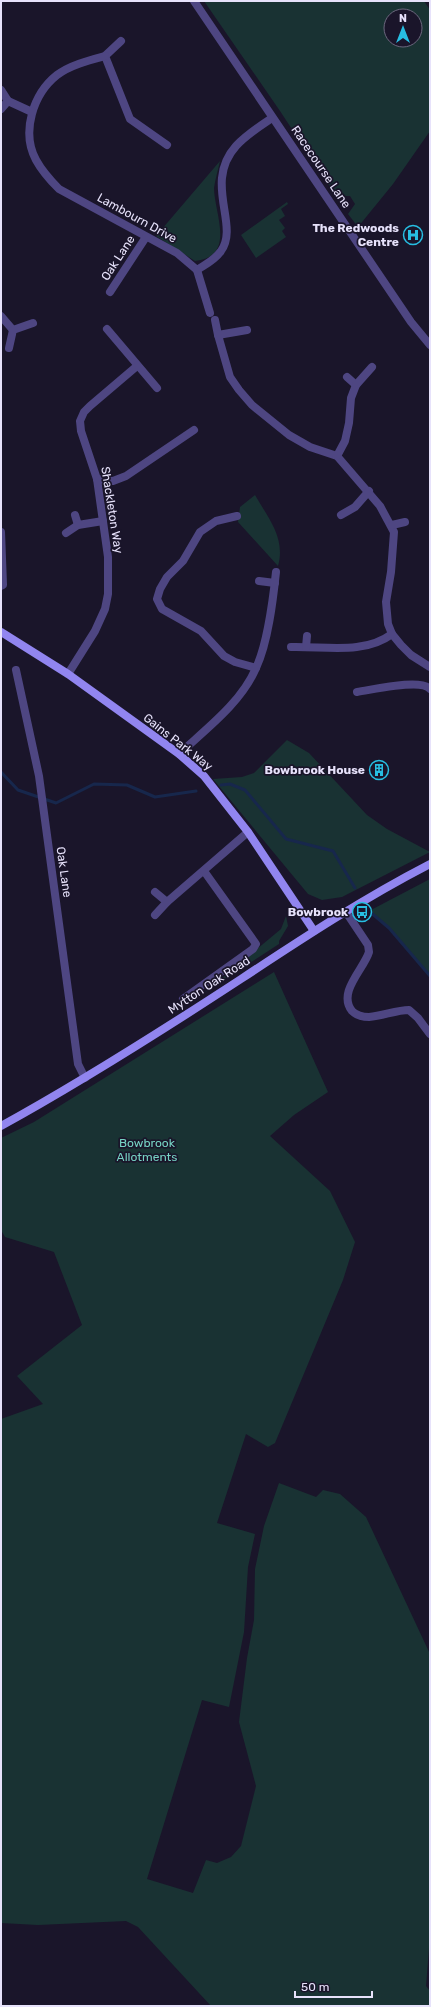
<svg xmlns="http://www.w3.org/2000/svg" width="431" height="2007" viewBox="0 0 431 2007" font-family="Rubik,sans-serif">
<style>
.green{fill:#193233;fill-rule:evenodd}
.lines{fill:none;stroke-linecap:round;stroke-linejoin:round}
.stream{stroke:#17274c;stroke-width:3}
.street{stroke:#4e4682;stroke-width:8}
.secondary{stroke:#9185ef;stroke-width:8}
.labels{text-anchor:middle;stroke-width:3.5;stroke-linejoin:round;paint-order:stroke}
.street-label{font-size:12px;fill:#e7e2fb;stroke:#1a152a}
.poi-label{font-size:12px;font-weight:bold;fill:#e7e2fb;stroke:#1a152a;text-anchor:end}
.park-label{font-size:12px;fill:#76d3c4;stroke:#1a152a}
</style>
<rect width="100%" height="100%" fill="#1a152a"/>
<!-- green -->
<g class="green">
<path d="M 204,1 L 424,1 L 430,10 L 430,131 L 393,184 L 358,227 L 348,214 L 355,204 L 350,196 L 336,196 L 280,111 ZM 391,16 L 415,16 L 415,40 L 391,40 Z"/>
<path d="M 220,161 C 218,170 215,180 214,188 C 214,213 237,256 195,261 L 156,236 Z"/>
<polygon points="287,202 288,204 281,209 285,216 279,220 285,228 282,231 286,237 256,258 241,235"/>
<path d="M 255,495 C 268,518 286,538 278,566 L 238,522 L 240,507 Z"/>
<polygon points="287,740 309,753 367,815 387,829 430,852 342,897 322,900 308,894 213,779 242,777 254,773"/>
<polygon points="430,879 430,976 389,928 369,911"/>
<polygon points="286,916 288,926 279,941 279,944 204,993 281,929"/>
<polygon points="274,972 328,1092 294,1115 270,1136 330,1191 355,1242 343,1280 275,1443 268,1447 246,1434 217,1523 255,1534 248,1567 244,1632 229,1707 202,1700 147,1879 193,1893 206,1860 217,1863 231,1857 241,1846 256,1786 239,1722 247,1658 254,1620 255,1569 264,1526 279,1483 316,1497 323,1490 340,1494 366,1517 430,1654 430,1936 426,1986 430,1991 430,2006 211,2006 138,1927 126,1921 38,1925 1,1923 1,1419 43,1404 17,1376 82,1325 54,1252 5,1237 1,1230 1,1138 34,1122"/>
</g>
<g class="lines">
<!-- stream -->
<g class="stream">
<polyline points="1,772 18,790 56,803 94,784 127,785 155,797 196,791"/>
<polyline points="221,785 230,784 245,790 286,839 333,851 355,888"/>
<polyline points="369,911 389,928 430,976"/>
</g>
<!-- street -->
<g class="street">
<polyline points="194,1 411,322 430,345"/>
<polyline points="121,41 105,56 130,119 167,145"/>
<path d="M 105,56 C 90,60 70,65 57,75 C 33,94 21,132 36,160 C 42,171 50,180 59,189 L 177,253 L 197,270 C 206,264 215,260 221,251 C 240,225 203,183 236,146 C 246,135 260,126 272,118"/>
<polyline points="1,90 8,101"/>
<polyline points="1,109 8,101 32,112"/>
<polyline points="197,270 210,313"/>
<polyline points="110,292 146,237"/>
<polyline points="1,316 13,330"/>
<polyline points="215,320 218,335"/>
<polyline points="107,329 157,388"/>
<polyline points="247,330 218,335 230,377 239,390 252,405 289,435 310,447 337,456 380,506 394,532 391,572 386,602 388,624 392,634 401,645 411,655 430,667"/>
<polyline points="9,348 13,330 33,323"/>
<polyline points="347,377 356,385"/>
<polyline points="337,456 345,441 349,423 351,398 356,385 372,367"/>
<polyline points="97,479 113,481 126,476 194,430"/>
<polyline points="75,515 78,525"/>
<polyline points="341,515 355,507 369,491"/>
<polyline points="237,516 216,521 200,532 183,561 167,577 160,589 157,599 162,609 201,631 224,656 235,662 256,668"/>
<polyline points="392,525 405,522"/>
<polyline points="1,532 3,585 1,586"/>
<polyline points="66,533 78,525 103,521"/>
<polyline points="259,581 275,583"/>
<path d="M 291,647 C 325,646 364,655 392,634"/>
<polyline points="306,647 307,636"/>
<polyline points="16,670 39,776 78,1064 85,1078"/>
<polyline points="68,674 95,631 105,609 108,594 108,557 97,479 81,431 80,421 84,412 90,406 137,366"/>
<path d="M 357,692 C 372,690 421,678 430,689"/>
<path d="M 179,754 C 206,729 241,703 256,668 C 268,643 273,600 276,572"/>
<polyline points="155,892 167,902"/>
<path d="M 346,912 L 368,945 L 369,952 C 364,969 337,992 352,1011 C 357,1016 363,1017 369,1017 C 383,1016 396,1010 409,1010 L 418,1018 L 430,1034"/>
<polyline points="155,915 167,902 248,832"/>
<polyline points="183,999 253,949 256,944 204,871"/>
</g>
<!-- secondary -->
<g class="secondary">
<polyline points="1,632 68,674 179,754 204,776 248,832 314,931"/>
<path d="M 1,1126 C 83,1081 163,1030 241,979 C 303,938 364,898 430,864"/>
</g>
</g>
<!-- icons -->
<defs>
<symbol id="hospital-ring" viewBox="-11 -11 22 22"><circle r="9.5" fill="#1a152a" stroke="#27bee2" stroke-width="1.5"/><path d="M-5-5h3v3.5h4V-5h3V5h-3V1.5h-4V5h-3Z" fill="#27bee2"/></symbol>
<symbol id="building-ring" viewBox="-11 -11 22 22"><circle r="9.5" fill="#1a152a" stroke="#27bee2" stroke-width="1.5"/><path d="M-4-6H4V6H1V3H-1V6H-4ZM-2.5-4.3h1.7v1.8h-1.7ZM.8-4.3h1.7v1.8H.8ZM-2.5-1h1.7V.8h-1.7ZM.8-1h1.7V.8H.8Z" fill="#27bee2"/></symbol>
<symbol id="bus-ring" viewBox="-11 -11 22 22"><circle r="9.5" fill="#1a152a" stroke="#27bee2" stroke-width="1.5"/><path d="M-5-6H5V4H4V6H2V4H-2V6H-4V4H-5ZM-3.5-4V0h7V-4ZM-3.5 1.2v1.5H-2V1.2ZM2 1.2v1.5H3.5V1.2Z" fill="#27bee2"/></symbol>
</defs>
<g fill-rule="evenodd">
<use href="#hospital-ring" x="402" y="224" width="22" height="22"/>
<use href="#building-ring" x="368" y="759" width="22" height="22"/>
<use href="#bus-ring" x="351" y="901" width="22" height="22"/>
</g>
<g class="labels">
<!-- street labels -->
<g class="street-label">
<text transform="translate(321 167) rotate(56)" y="4">Racecourse Lane</text>
<text transform="translate(137 218) rotate(29)" y="4">Lambourn Drive</text>
<text transform="translate(118 258) rotate(-57)" y="4">Oak Lane</text>
<text transform="translate(112 510) rotate(81)" y="4">Shackleton Way</text>
<text transform="translate(178 742) rotate(38)" y="4">Gains Park Way</text>
<text transform="translate(64 872) rotate(82)" y="4">Oak Lane</text>
<text transform="translate(209 985) rotate(-33)" y="4">Mytton Oak Road</text>
</g>
<!-- poi labels -->
<g class="poi-label">
<text x="399" y="232">The Redwoods<tspan x="399" dy="14">Centre</tspan></text>
<text x="365" y="774">Bowbrook House</text>
<text x="348" y="916">Bowbrook</text>
</g>
<!-- park labels -->
<g class="park-label">
<text x="147" y="1147">Bowbrook<tspan x="147" dy="14">Allotments</tspan></text>
</g>
</g>
<!-- border -->
<rect width="431" height="2007" fill="none" stroke="#e7e2fb" stroke-width="4"/>
<!-- north arrow -->
<g transform="translate(403 28)"><circle r="19" fill="#1a152a" stroke="#6c677e"/>
<path d="M0-3L7 15L0 10L-7 15Z" fill="#27bee2"/>
<text y="-6" font-size="11" font-weight="bold" text-anchor="middle" fill="#e7e2fb">N</text>
</g>
<!-- scale -->
<path d="M295 1991v6h77v-6" fill="none" stroke="#e7e2fb" stroke-width="2"/>
<text x="301" y="1991" font-size="12" fill="#e7e2fb" stroke="#1a152a" stroke-width="3" paint-order="stroke">50 m</text>
</svg>
